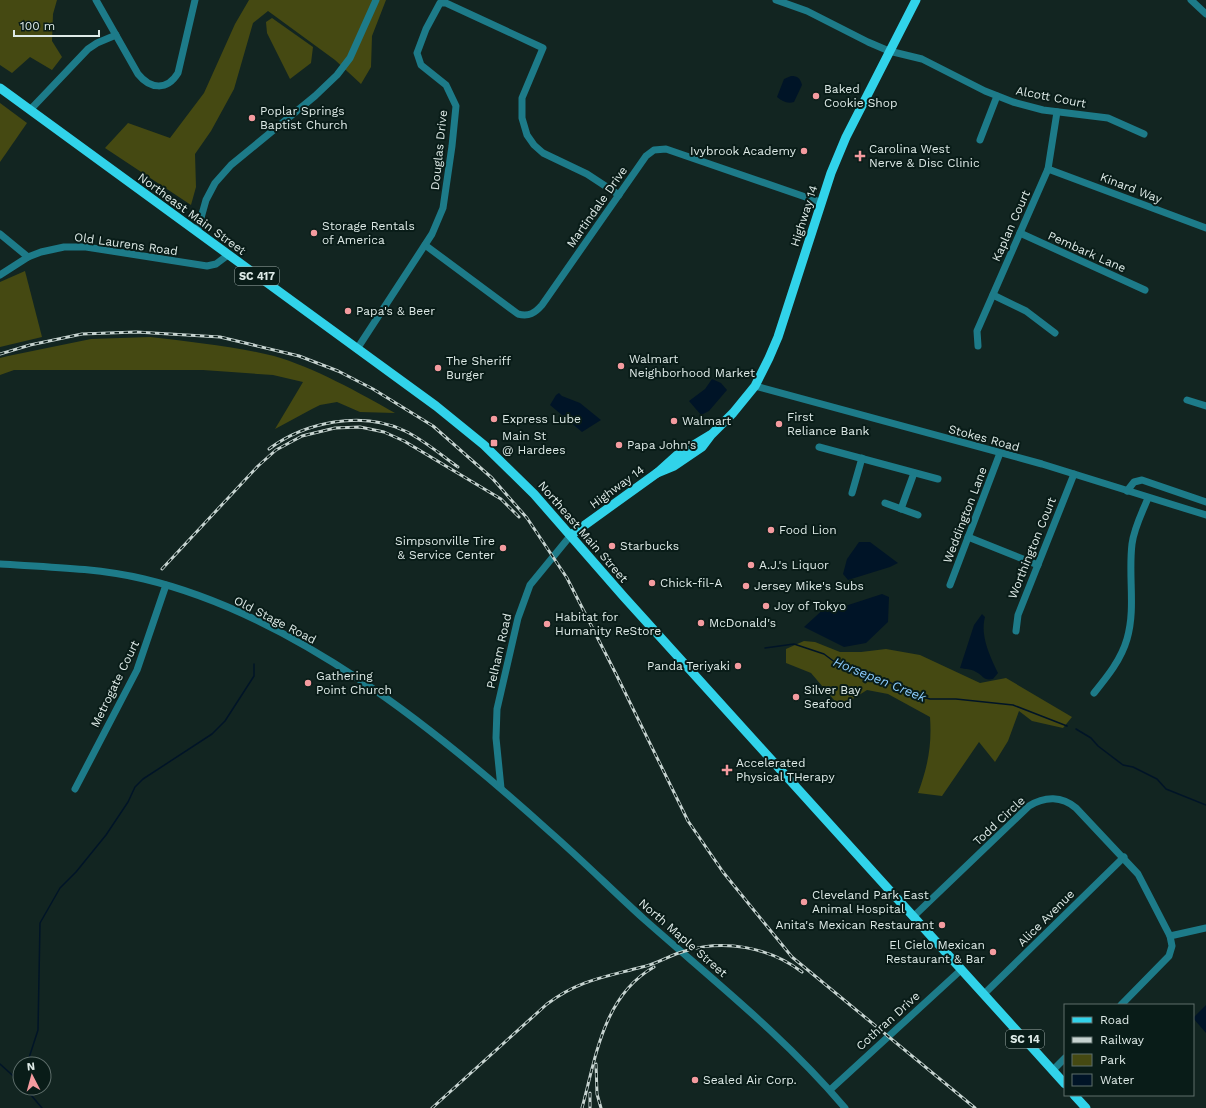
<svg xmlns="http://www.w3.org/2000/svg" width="1206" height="1108" viewBox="0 0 1206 1108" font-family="'Work Sans',sans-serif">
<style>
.green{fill:#454912}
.water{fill:#001427}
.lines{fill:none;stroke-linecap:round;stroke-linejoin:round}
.stream{stroke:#001427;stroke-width:1.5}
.minor{stroke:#1d7b89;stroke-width:7}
.major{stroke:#31d3ea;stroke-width:9}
.rail-casing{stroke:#c6d3d0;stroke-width:3}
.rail{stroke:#091c18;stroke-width:1.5;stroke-dasharray:4.5;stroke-linecap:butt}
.poi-dot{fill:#f49b9f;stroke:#091c18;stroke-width:1.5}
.labels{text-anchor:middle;stroke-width:4;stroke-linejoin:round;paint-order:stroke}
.shield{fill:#091c18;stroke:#9eaca9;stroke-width:1}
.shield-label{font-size:11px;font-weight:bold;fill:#deeae7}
.poi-label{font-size:12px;fill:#deeae7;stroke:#091c18;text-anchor:start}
.street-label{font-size:12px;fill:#deeae7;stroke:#091c18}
.water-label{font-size:13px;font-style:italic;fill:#89c9fa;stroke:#091c18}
</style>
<rect width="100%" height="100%" fill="#122521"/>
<!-- green -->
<g class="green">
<polygon points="0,0 57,0 53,14 52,41 62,57 52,70 30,57 12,73 0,65"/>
<polygon points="249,0 386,0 372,36 371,67 361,84 335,60 268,11 253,23 234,89 211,131 195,154 196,187 191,205 105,148 128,123 170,138 204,93 235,24"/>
<polygon points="272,18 313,47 311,63 290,79 267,33 266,22"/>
<polygon points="0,103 27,123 0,162"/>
<polygon points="25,271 42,337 0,347 0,282"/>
<path d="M 150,337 C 191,342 234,346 274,356 C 313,367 360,393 395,413 L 360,412 L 337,402 L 320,405 L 312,409 L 275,429 L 303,382 L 273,375 L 203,370 L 14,370 L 0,375 L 0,358 L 8,356 L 91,339 Z"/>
<path d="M 804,641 L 815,642 L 840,652 L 861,652 L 886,649 L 920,655 L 980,683 L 1006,678 L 1072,717 L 1063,728 L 1032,721 L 1019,711 L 1008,741 L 995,762 L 979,742 L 942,796 L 918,793 C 928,766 932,745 930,717 L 888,694 L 867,690 L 840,707 L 811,673 L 786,663 L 786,649 Z"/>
</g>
<!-- water -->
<g class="water">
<path d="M 791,76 C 798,76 800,78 802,85 L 794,102 C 787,104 782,101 777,97 L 784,79 Z"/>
<polygon points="712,379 721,383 727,390 709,411 701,415 689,401 705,389"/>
<polygon points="559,393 562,396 580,403 601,420 582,432 550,405 556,395"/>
<polygon points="859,542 870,542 898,563 890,567 848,580 843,574 847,559"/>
<polygon points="882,594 889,597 888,622 866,643 844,647 804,627 828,605 839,608"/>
<path d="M 982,614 L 985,617 C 980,636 990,656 998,673 L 993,679 C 983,681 984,676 976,672 C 972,669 965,669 960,668 L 974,625 Z"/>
<polygon points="1206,1005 1206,1033 1193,1018"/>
</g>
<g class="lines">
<!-- stream -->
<g class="stream">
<polyline points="765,648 794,644 824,654 836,663 889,682 905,691 918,696 930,699 956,699 1013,705 1067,726"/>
<polyline points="1076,729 1091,738 1098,746 1123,765 1133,767 1157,779 1166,789 1206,805"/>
<polyline points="0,1064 20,1082"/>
<polyline points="27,1064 38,1030 40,923 60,888 76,872 106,835 128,802 135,787 143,779 212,734 225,721 254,676 254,664"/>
<polyline points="25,1088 42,1108"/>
</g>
<!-- minor -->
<g class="minor">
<path d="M 96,0 L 138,74 C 150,89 167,91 178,73 L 195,0"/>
<polyline points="776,0 807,11 868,42 889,51 922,59 985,91 1013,102 1043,110 1108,118 1144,134"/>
<polyline points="1191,0 1206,14"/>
<polyline points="30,110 88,49 97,43 116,35"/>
<polyline points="980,140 997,96"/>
<polyline points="1048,169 1206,228"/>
<polyline points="197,232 206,200 215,183 231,165 315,96 337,75 350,58 376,0"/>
<polyline points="1020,233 1145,290"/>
<polyline points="0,234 28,257"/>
<path d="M 425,245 L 518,314 C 529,317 535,313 542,305 L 646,156 L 654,150 L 666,149 L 820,202"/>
<polyline points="0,275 28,257 41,252 64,247 86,247 207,266 216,264 228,255"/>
<polyline points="993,295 1026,311 1055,333"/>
<polyline points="978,346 977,331 1048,169 1057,112"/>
<polyline points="357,349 432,234 443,208 452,146 456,106 446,85 421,65 417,53 426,29 440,3 446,3 543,48 522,98 522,118 527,135 534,145 543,153 587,174 619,195"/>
<polyline points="755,386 1042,464 1206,515"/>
<polyline points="1187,400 1206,406"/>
<polyline points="819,447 938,479"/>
<polyline points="1127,491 1134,482 1142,480 1206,502"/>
<polyline points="852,493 862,458"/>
<polyline points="885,503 918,515"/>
<polyline points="901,509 914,473"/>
<polyline points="968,537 1038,565"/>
<path d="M 0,564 C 48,567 97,568 144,579 C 295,615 437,730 550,832 C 582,860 613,891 645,920 C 714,981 786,1038 845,1108"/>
<polyline points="950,585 1000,453"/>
<polyline points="1016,631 1018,615 1074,474"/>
<path d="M 1094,693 C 1107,677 1121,660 1127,639 C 1136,608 1128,576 1132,544 C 1134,528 1142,513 1148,498"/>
<polyline points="501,788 496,738 497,709 518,618 530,585 571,535"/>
<polyline points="75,789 137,670 166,585"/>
<path d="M 914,916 L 1029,806 C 1045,796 1062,796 1076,808 L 1138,874 L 1170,936 L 1172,946 L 1169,956 L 1121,1005"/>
<polyline points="1170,936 1206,928"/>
<polyline points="984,994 1124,857"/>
<polyline points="1053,1070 1065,1058"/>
<polyline points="830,1090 962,969"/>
</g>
<!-- major -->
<g class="major">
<polyline points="0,88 436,406 484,445 534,494 624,597 1065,1084"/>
<polyline points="657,473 674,466 702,447 711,435 733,413 755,386 769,358 778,337 831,173 846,137 916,0"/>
<polyline points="571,535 657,473 677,455 710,435"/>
<polyline points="1074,1095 1086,1108"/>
</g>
<defs>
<g id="rail">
<polyline points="0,354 30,345 82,334 136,332 220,337 299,356 338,371 373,389 433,426 492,478 527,518 567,578 616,674 688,821 723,872 792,957 975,1108"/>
<path d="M 269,449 C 305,422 362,410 405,431 C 424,440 441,455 458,467"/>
<polyline points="162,569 258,466 276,450 302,436 335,428 360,427 384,432 404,441 501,499 519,517"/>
<polyline points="596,1064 597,1094 601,1108"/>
<polyline points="590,1093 590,1108"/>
<path d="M 432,1108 L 547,1004 C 579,980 605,977 642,967 C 657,964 670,955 685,951 C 724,939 769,947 802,972"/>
<path d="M 582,1108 C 596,1057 603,996 654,967"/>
</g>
</defs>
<!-- rail casing -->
<use href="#rail" class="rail-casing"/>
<!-- rail -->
<use href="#rail" class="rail"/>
</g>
<!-- markers -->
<g class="poi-dot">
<circle cx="816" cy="96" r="4"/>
<circle cx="252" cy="118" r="4"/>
<circle cx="804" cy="151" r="4"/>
<path d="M858 150h4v4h4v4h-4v4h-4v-4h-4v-4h4z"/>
<circle cx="314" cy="233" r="4"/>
<circle cx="348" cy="311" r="4"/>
<circle cx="621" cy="366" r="4"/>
<circle cx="438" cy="368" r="4"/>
<circle cx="494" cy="419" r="4"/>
<circle cx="674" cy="421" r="4"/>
<circle cx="779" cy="424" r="4"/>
<rect x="490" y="439" width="8" height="8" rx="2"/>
<circle cx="619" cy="445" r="4"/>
<circle cx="771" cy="530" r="4"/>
<circle cx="612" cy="546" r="4"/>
<circle cx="503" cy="548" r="4"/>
<circle cx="751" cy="565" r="4"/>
<circle cx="652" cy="583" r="4"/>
<circle cx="746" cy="586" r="4"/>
<circle cx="766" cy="606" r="4"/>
<circle cx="701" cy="623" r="4"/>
<circle cx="547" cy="624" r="4"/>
<circle cx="738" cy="666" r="4"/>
<circle cx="308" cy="683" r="4"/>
<circle cx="796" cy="697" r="4"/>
<path d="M725 764h4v4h4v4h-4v4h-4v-4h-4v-4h4z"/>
<circle cx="804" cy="902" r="4"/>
<circle cx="942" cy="925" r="4"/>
<circle cx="993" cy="952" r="4"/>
<circle cx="695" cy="1080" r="4"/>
</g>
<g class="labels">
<!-- shield labels -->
<g class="shield">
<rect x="235" y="267" width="44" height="18" rx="3"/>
<rect x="1006" y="1030" width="38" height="18" rx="3"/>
</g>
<g class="shield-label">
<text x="257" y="280">SC 417</text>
<text x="1025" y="1043">SC 14</text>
</g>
<!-- poi labels -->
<g class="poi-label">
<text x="824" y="93">Baked<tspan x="824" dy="14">Cookie Shop</tspan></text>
<text x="260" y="115">Poplar Springs<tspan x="260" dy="14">Baptist Church</tspan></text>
<text x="869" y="153">Carolina West<tspan x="869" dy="14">Nerve &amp; Disc Clinic</tspan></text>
<text x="796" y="155" text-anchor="end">Ivybrook Academy</text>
<text x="322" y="230">Storage Rentals<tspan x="322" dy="14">of America</tspan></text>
<text x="356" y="315">Papa's &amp; Beer</text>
<text x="629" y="363">Walmart<tspan x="629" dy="14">Neighborhood Market</tspan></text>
<text x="446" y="365">The Sheriff<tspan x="446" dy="14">Burger</tspan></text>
<text x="787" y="421">First<tspan x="787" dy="14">Reliance Bank</tspan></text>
<text x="502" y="423">Express Lube</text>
<text x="682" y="425">Walmart</text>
<text x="502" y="440">Main St<tspan x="502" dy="14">@ Hardees</tspan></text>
<text x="627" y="449">Papa John's</text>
<text x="779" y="534">Food Lion</text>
<text x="495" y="545" text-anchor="end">Simpsonville Tire<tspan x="495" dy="14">&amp; Service Center</tspan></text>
<text x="620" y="550">Starbucks</text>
<text x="759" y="569">A.J.'s Liquor</text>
<text x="660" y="587">Chick-fil-A</text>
<text x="754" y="590">Jersey Mike's Subs</text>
<text x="774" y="610">Joy of Tokyo</text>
<text x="555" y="621">Habitat for<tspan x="555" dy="14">Humanity ReStore</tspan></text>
<text x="709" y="627">McDonald's</text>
<text x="730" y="670" text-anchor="end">Panda Teriyaki</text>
<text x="316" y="680">Gathering<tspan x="316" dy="14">Point Church</tspan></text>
<text x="804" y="694">Silver Bay<tspan x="804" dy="14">Seafood</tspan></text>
<text x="736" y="767">Accelerated<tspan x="736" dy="14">Physical THerapy</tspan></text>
<text x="812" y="899">Cleveland Park East<tspan x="812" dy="14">Animal Hospital</tspan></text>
<text x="934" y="929" text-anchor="end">Anita's Mexican Restaurant</text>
<text x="985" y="949" text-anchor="end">El Cielo Mexican<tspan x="985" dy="14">Restaurant &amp; Bar</tspan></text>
<text x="703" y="1084">Sealed Air Corp.</text>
</g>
<!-- street labels -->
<g class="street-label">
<text transform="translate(1051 97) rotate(11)" y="4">Alcott Court</text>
<text transform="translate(439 150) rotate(-84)" y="4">Douglas Drive</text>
<text transform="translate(1131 188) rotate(21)" y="4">Kinard Way</text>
<text transform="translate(597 207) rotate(-55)" y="4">Martindale Drive</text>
<text transform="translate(192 214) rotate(36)" y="4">Northeast Main Street</text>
<text transform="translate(804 216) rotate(-72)" y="4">Highway 14</text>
<text transform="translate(1011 226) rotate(-66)" y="4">Kaplan Court</text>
<text transform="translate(126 244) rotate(8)" y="4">Old Laurens Road</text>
<text transform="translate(1087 252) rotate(24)" y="4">Pembark Lane</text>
<text transform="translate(984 438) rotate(15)" y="4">Stokes Road</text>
<text transform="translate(617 487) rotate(-36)" y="4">Highway 14</text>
<text transform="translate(965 515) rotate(-69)" y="4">Weddington Lane</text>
<text transform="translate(583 532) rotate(49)" y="4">Northeast Main Street</text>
<text transform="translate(1032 548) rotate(-68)" y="4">Worthington Court</text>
<text transform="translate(275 620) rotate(27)" y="4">Old Stage Road</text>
<text transform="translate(499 651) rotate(-77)" y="4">Pelham Road</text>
<text transform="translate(115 684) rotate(-64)" y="4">Metrogate Court</text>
<text transform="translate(999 821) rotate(-43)" y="4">Todd Circle</text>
<text transform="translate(1046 918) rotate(-45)" y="4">Alice Avenue</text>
<text transform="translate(683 938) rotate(41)" y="4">North Maple Street</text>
<text transform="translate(888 1021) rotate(-42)" y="4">Cothran Drive</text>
</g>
<!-- water labels -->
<g class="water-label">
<text transform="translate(880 679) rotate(22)" y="5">Horsepen Creek</text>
</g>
</g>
<!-- legend -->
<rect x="1064" y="1004" width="130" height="92" fill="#091c18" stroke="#5e6e6b"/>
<rect x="1072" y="1017" width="20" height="6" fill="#31d3ea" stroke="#5e6e6b"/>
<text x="1100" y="1024" font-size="12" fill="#deeae7">Road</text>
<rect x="1072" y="1037" width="20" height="6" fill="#c6d3d0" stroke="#5e6e6b"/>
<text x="1100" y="1044" font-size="12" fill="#deeae7">Railway</text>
<rect x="1072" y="1054" width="20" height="12" fill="#454912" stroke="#5e6e6b"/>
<text x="1100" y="1064" font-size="12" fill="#deeae7">Park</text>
<rect x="1072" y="1074" width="20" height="12" fill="#001427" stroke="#5e6e6b"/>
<text x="1100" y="1084" font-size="12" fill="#deeae7">Water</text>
<!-- north arrow -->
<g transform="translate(32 1076) rotate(354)"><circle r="19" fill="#091c18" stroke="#5e6e6b"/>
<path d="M0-3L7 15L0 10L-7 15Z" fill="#f49b9f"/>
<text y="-6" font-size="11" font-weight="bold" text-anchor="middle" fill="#deeae7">N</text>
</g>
<!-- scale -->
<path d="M14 30v6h85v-6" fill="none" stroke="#deeae7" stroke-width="2"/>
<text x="20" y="30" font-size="12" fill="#deeae7" stroke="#091c18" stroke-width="3" paint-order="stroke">100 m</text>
</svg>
